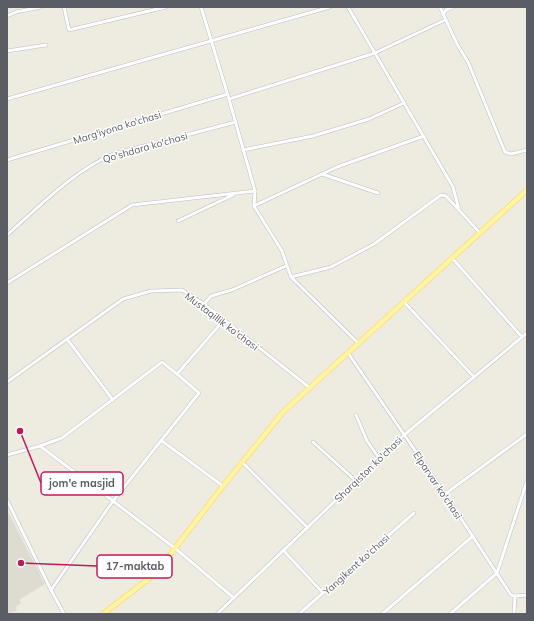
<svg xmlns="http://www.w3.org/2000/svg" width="534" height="621" viewBox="0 0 534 621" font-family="Mulish,sans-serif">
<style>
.education{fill:#dedbd0}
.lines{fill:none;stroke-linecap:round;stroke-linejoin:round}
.street-casing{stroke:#b9bcc2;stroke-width:4}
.primary-casing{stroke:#fed34a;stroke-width:5.5}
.street{stroke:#fff;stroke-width:3}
.primary{stroke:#fff4a6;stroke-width:4.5}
.labels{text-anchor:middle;stroke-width:3;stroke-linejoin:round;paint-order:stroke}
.street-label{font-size:10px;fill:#5a5e64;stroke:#fff}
.leader{fill:none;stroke:#c2185b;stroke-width:1.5}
.callout-dot{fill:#c2185b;stroke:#fff;stroke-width:1.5}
.callout{fill:#fff;stroke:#c2185b;stroke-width:1.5}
.callout-label{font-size:11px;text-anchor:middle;font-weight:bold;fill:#5a5e64}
</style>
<rect width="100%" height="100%" fill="#eeece1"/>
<!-- education -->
<polygon class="education" points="7,510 45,584 19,600 21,603 16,607 17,610 7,614"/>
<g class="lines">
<defs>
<g id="street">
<polyline points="64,7 69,30 166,7"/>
<polyline points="201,7 229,99 255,191 254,206 282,251 291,277 358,343"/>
<polyline points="348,7 453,187 459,210 480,233"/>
<polyline points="440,7 457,44 468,62 505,152 511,154 527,150"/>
<polyline points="443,15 446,10 453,7"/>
<polyline points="7,16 16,12 41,7"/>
<polyline points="7,51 46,45"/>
<polyline points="7,99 330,7"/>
<polyline points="229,99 375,53 445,20"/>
<polyline points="243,150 313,136 369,119 404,103"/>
<polyline points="7,160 228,94"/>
<polyline points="322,174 378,193"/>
<polyline points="254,206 337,167 424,136"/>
<polyline points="178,221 233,195"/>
<path d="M 7,235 C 40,206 72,172 113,154 L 236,122"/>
<polyline points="452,258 522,337"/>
<polyline points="291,277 331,267 374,244 441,195 446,196 458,209"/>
<polyline points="7,283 132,205 255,191"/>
<polyline points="404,302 474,377"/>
<polyline points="204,304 211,296 232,290 286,266"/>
<polyline points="223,321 177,374 199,393 113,501 176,549 234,598"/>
<polyline points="67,339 113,400"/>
<polyline points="348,353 445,494 511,595 515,596"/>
<polyline points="7,382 123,299 151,291 182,290 204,304 310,388"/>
<polyline points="356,415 367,441 379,458"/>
<polyline points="162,441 223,486"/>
<polyline points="313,442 356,481"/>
<polyline points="40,446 62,438 162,362 177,374"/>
<polyline points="7,455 40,446 113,501 51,590 64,614"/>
<polyline points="242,462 308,528"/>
<polyline points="445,494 527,434"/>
<polyline points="7,500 51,590"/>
<polyline points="284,551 323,593"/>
<polyline points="217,614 404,435 527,333"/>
<polyline points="299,614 414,513"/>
<polyline points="382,614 473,536"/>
<polyline points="450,614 497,573 527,481"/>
<polyline points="514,614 515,596 527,595"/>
</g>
<polyline id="primary" points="103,614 156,573 223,486 283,412 527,190"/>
</defs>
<!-- street casing -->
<use href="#street" class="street-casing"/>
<!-- primary casing -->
<use href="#primary" class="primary-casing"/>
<!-- street -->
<use href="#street" class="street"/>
<!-- primary -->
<use href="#primary" class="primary"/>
</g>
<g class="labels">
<!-- street labels -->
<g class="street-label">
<text transform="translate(117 127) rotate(-17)" y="4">Marg'iyona ko'chasi</text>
<text transform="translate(145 147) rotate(-16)" y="4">Qo'shdara ko'chasi</text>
<text transform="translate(222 321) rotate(37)" y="4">Mustaqillik ko'chasi</text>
<text transform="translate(368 469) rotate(-44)" y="4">Sharqiston ko'chasi</text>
<text transform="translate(438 485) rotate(56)" y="4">Elparvar ko'chasi</text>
<text transform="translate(356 564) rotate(-42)" y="4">Yangikent ko'chasi</text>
</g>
</g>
<!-- callouts -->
<path class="leader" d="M20 431L41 483M21 563L97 566"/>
<g class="callout-dot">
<circle cx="20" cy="431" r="4"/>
<circle cx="21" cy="563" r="4"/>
</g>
<g class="callout">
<rect x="41" y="472" width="82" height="23" rx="4"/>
<rect x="97" y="555" width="75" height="23" rx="4"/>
</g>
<g class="callout-label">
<text x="82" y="487">jom'e masjid</text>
<text x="135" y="570">17-maktab</text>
</g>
<!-- border -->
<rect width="534" height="621" fill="none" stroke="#5a5e64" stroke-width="16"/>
</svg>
